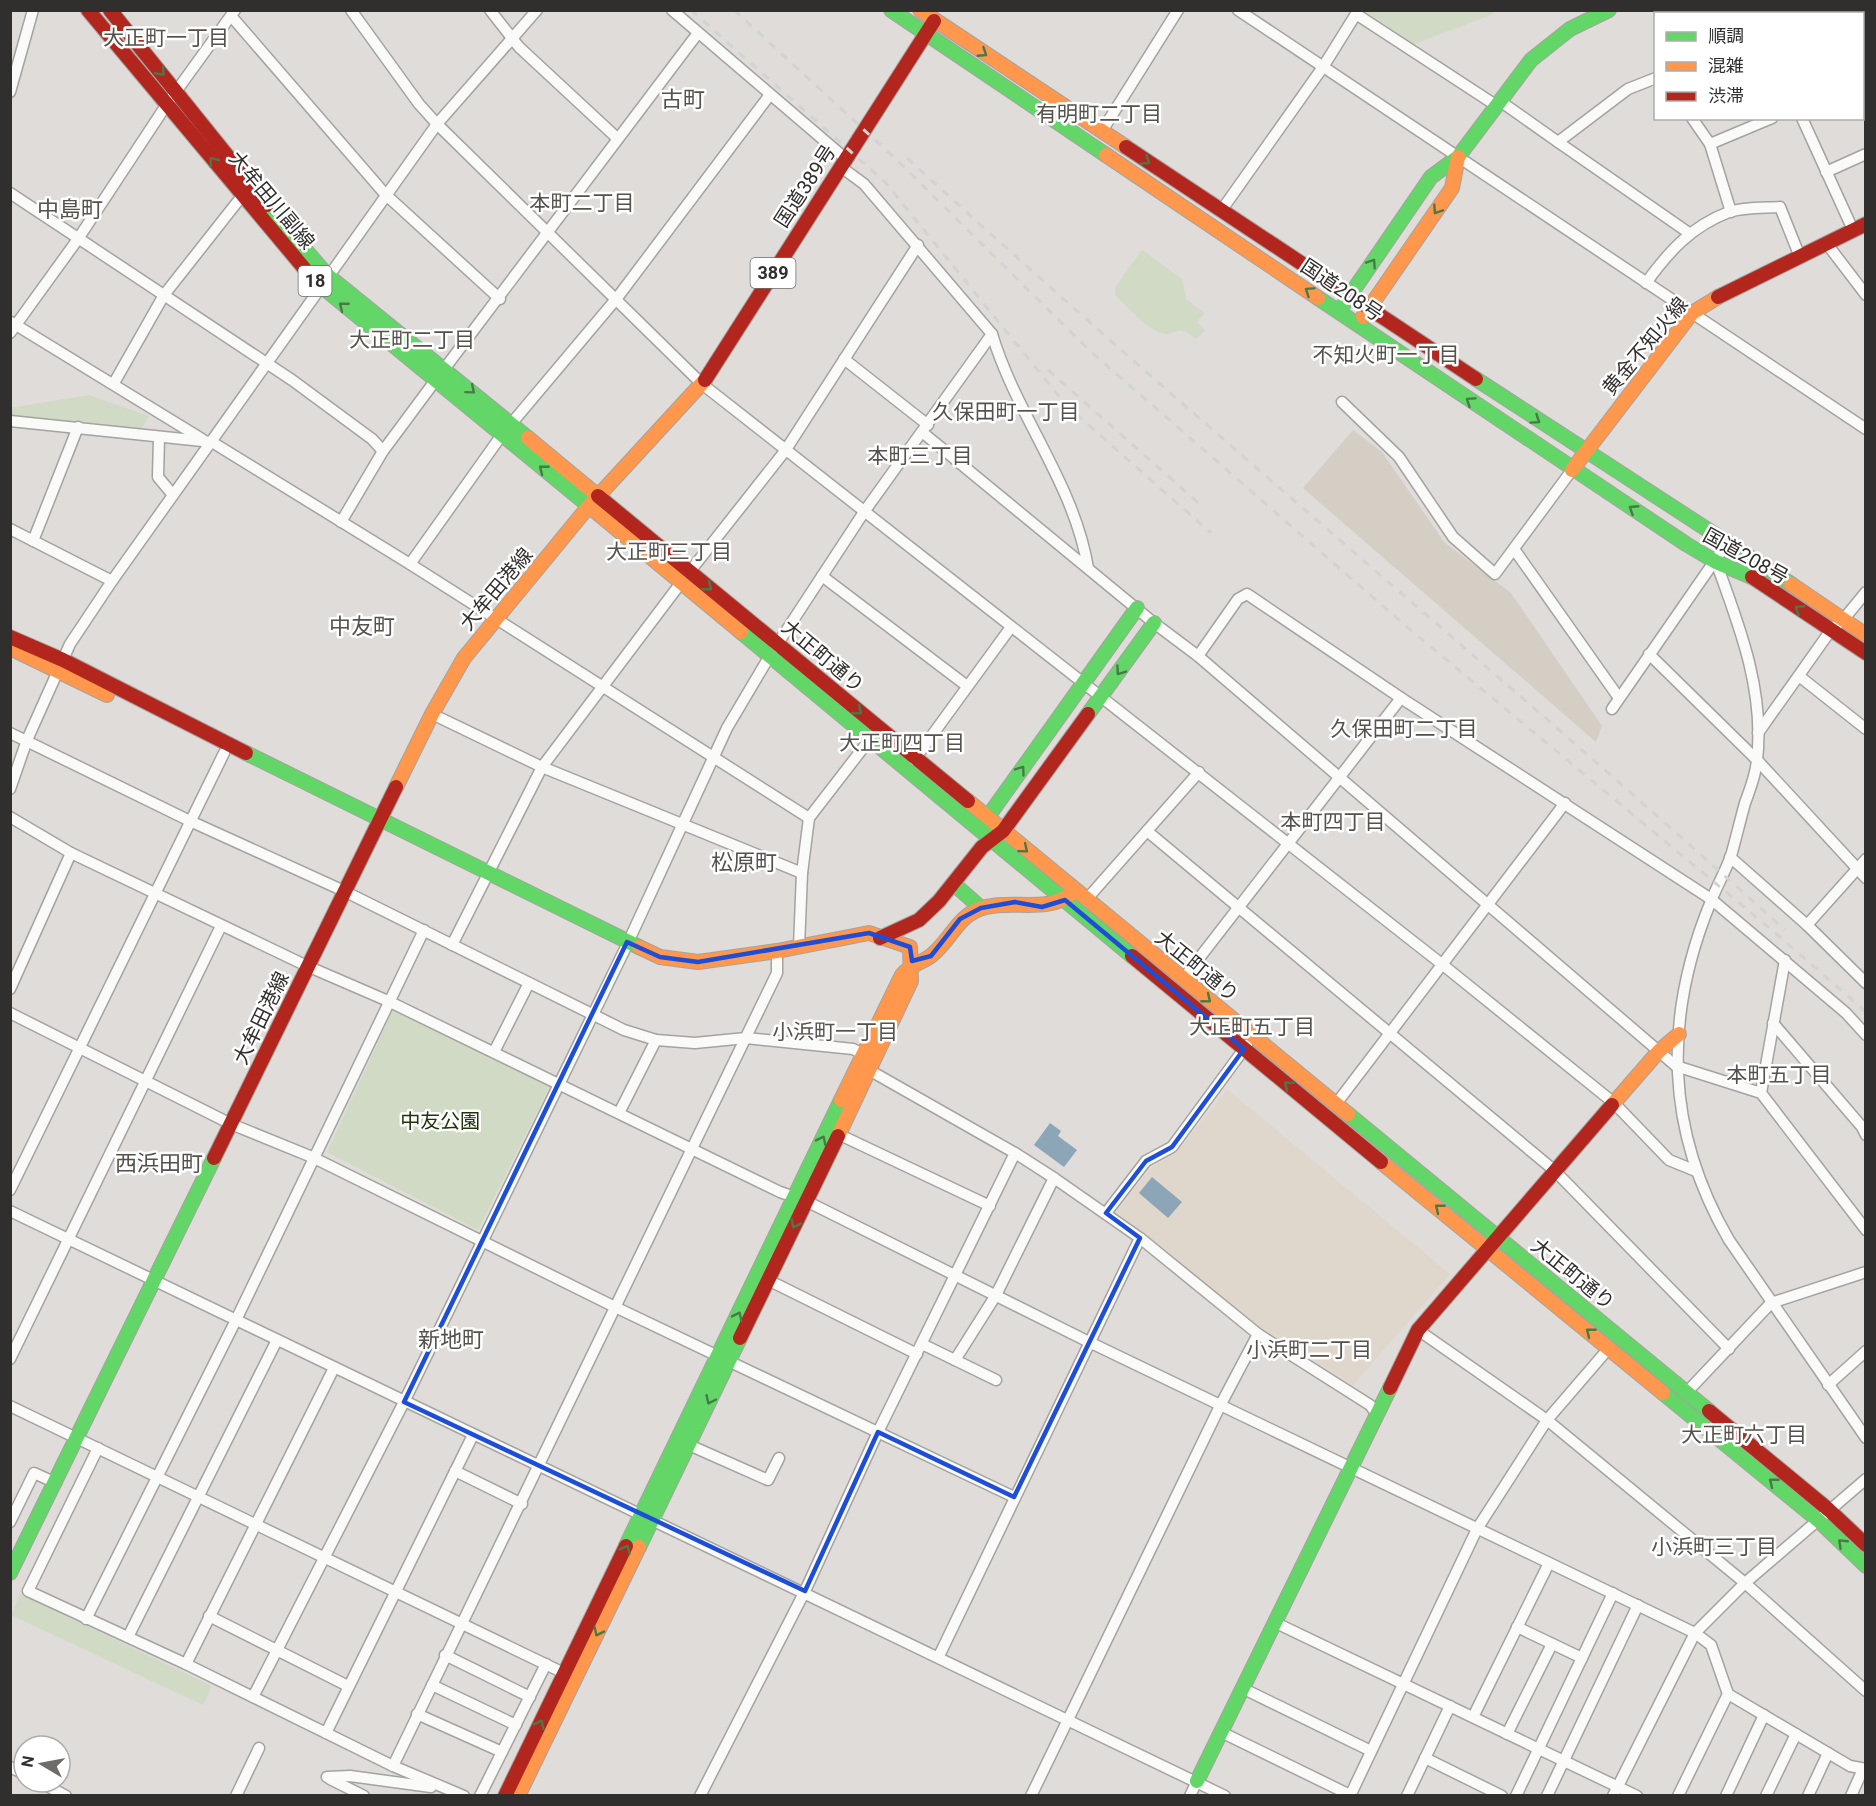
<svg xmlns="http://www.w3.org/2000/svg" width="1876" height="1806" viewBox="0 0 1876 1806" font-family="Roboto,'Noto Sans JP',sans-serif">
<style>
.built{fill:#d4cec5}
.education{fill:#dfd7cb}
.green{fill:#d0dac4}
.water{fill:#8ca5b7}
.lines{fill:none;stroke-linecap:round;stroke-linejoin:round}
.street-casing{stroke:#a5a3a0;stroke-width:13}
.fast-casing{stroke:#a5a3a0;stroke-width:16}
.slow-casing{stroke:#a5a3a0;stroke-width:16}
.jam-casing{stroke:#a5a3a0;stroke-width:16}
.street{stroke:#fafaf9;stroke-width:10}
.fast{stroke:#63d668;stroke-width:14}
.slow{stroke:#ff974d;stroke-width:14}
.jam{stroke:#b3261e;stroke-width:14}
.rail{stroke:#d4d3d2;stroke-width:3;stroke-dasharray:8 8;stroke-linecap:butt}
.oneway{stroke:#487a48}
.marked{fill:none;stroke:#1d4ed8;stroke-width:4.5;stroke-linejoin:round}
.labels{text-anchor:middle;stroke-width:5;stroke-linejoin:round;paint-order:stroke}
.shield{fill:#fff;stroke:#6f6d6c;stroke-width:1.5}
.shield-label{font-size:18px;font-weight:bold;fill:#312f2d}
.street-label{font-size:20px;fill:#312f2d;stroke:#fff}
.park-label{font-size:20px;fill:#20350a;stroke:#fff}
.neighbourhood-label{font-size:21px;fill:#55514b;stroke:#fff}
.quarter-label{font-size:22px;fill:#55514b;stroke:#fff}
</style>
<rect width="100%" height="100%" fill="#dfdcd9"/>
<!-- built -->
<polygon class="built" points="1353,430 1382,452 1444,542 1511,593 1602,726 1596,742 1303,488"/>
<!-- education -->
<polygon class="education" points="1227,1089 1450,1274 1353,1385 1259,1326 1115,1213 1151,1168 1177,1152"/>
<!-- green -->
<g class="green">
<polygon points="1493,10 1493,14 1414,44 1365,11"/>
<path d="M 1142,250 L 1182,279 L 1186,299 L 1204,313 L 1197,322 L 1205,330 L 1196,339 C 1174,320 1176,340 1158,332 C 1143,325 1127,306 1115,295 L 1115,288 Z"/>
<polygon points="89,395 149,416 142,428 11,420 10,408"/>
<polygon points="394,1008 550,1086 478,1230 327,1152"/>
<polygon points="20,1594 212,1686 203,1705 11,1615"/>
</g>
<!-- water -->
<g class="water">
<polygon points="1050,1123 1061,1131 1058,1136 1077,1150 1064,1167 1034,1145"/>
<polygon points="1152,1177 1182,1202 1168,1218 1139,1193"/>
</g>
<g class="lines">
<defs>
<g id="street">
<polyline points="351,10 419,104 437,124 702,384 1443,965 1614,1103 1669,1160 1696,1171"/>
<polyline points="490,10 519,47 617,138"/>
<polyline points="672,10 846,159"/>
<polyline points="1238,10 1866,429"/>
<polyline points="1753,10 1754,14"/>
<polyline points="1810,14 1817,10"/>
<polyline points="232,17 385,194 500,299"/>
<polyline points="1862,76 1866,75"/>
<polyline points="10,92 33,10"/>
<polyline points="1500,101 1558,142 1628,89 1656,78"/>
<polyline points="1692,118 1710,144 1731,212"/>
<polyline points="1802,118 1853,230"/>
<polyline points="1102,131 1178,10"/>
<polyline points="1558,142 1689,233"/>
<polyline points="1710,144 1772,118"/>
<path d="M 841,167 L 864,184 L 992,334 C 1016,415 1074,483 1088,568"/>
<polyline points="1826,172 1866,154"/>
<polyline points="10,193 292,380 372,439 383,451"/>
<polyline points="1221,211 1323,67 1356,14 1497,106"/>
<polyline points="1827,244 1866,295"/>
<path d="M 1646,283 C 1669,251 1692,226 1729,212 C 1744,207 1764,208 1780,207 L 1800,257"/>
<polyline points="11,322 202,439"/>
<polyline points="10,333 78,239 167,104 235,10"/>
<polyline points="844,359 928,425"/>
<polyline points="445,368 698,33"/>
<polyline points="114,383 164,295 242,196"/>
<polyline points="1342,402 1399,457 1453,537 1495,574 1572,470"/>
<polyline points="10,421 212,442 410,564 809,818"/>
<polyline points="511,424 617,298 769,96"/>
<polyline points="922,432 1154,623 1198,656 1676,1066 1761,1093 1866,1230"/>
<polyline points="159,437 158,477 173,495"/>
<polyline points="341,522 383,451 435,381"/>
<polyline points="10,529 112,581"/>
<polyline points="33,541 78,427"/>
<polyline points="1514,549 1619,698"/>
<path d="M 1716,562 C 1739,625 1765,691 1757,760 C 1756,775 1750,789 1745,803 C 1740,821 1736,838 1731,856 C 1725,872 1717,886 1711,901 C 1663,1018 1665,1130 1729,1240 L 1866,1438"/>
<polyline points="410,564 501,436"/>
<polyline points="822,576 967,686"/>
<polyline points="1649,654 1757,760 1866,878"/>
<polyline points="1198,656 1238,599 1247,594 1401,698 1711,899 1846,1013 1866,1035"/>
<polyline points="1799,676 1866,729"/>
<polyline points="1612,709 1727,543"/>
<polyline points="432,714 542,767 802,873"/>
<polyline points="10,733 190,821 344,891 624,1030 656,1040 695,1043 746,1038 853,1049 863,1054 869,1070 1015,1153 1054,1178 1140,1238 1258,1334 1370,1405 1376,1413"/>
<polyline points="1758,733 1831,630 1843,620 1866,592"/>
<polyline points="914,760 1011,627"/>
<polyline points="10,789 27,740 70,644 112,581 437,124 537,10"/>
<polyline points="10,817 71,853 307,966 388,1001 780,1192 806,1201 1089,1342 1695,1633 1711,1645 1728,1694 1678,1796"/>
<polyline points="1147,831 1555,1171 1729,1349"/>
<polyline points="1730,857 1807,925 1866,983"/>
<polyline points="1086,900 1199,772"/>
<polyline points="1807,925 1866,859"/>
<polyline points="452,945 542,767 680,584 785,451 918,245"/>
<polyline points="799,947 802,873 809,818 870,739"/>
<polyline points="1183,979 1401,698"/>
<polyline points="10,989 71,853"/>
<polyline points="10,1013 231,1124 312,1157 615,1307 1014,1497"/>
<polyline points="1773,1023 1862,1127 1866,1135"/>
<polyline points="494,1052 529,983"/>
<polyline points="1761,1093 1785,960"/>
<polyline points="1336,1104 1565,803"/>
<polyline points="619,1113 656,1040"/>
<polyline points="838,1134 990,1206"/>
<polyline points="10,1190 224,753"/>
<polyline points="10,1211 1225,1796"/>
<polyline points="1106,1213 1146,1161 1172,1147 1247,1045"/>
<polyline points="768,1280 917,1354"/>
<polyline points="1418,1330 1547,1420 1745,1583 1866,1691"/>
<polyline points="922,1344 996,1380"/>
<polyline points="10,1359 221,926"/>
<polyline points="955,1360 996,1295 1054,1178"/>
<polyline points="1828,1385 1866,1351"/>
<polyline points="1687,1392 1771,1303 1866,1272"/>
<polyline points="10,1406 570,1676"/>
<polyline points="689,1445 768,1480 779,1458"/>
<polyline points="98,1448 28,1591 186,1664 393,1766 464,1796"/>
<polyline points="455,1471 522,1504"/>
<polyline points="10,1522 34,1473 56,1483"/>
<polyline points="209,1616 348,1686"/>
<polyline points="86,1619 236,1320 424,930"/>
<polyline points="1274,1622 1637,1796"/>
<polyline points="1517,1627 1582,1658"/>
<polyline points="128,1637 277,1340"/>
<polyline points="445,1655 530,1697"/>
<polyline points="939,1656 1140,1238"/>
<polyline points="186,1664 334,1368"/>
<polyline points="432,1685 516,1725"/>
<polyline points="1242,1688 1371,1751"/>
<polyline points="1728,1694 1850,1766 1866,1769"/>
<polyline points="253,1697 404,1402 625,949 727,728 769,657 864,512 992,334"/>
<polyline points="417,1714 502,1752"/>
<polyline points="1473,1717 1549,1563"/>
<polyline points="1221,1732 1350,1795"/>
<polyline points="326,1733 473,1435"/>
<polyline points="1507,1734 1552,1644"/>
<polyline points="1425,1758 1502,1796"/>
<polyline points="393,1766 777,973 777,951"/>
<polyline points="10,1767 24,1774"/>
<polyline points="327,1777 350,1776 431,1787"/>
<polyline points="330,1779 364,1796"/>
<polyline points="40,1782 66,1796"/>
<polyline points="236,1796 259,1748"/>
<polyline points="480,1796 546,1664"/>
<polyline points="700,1796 805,1591 878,1432 1015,1153"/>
<polyline points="1031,1796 1221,1404 1258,1334"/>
<polyline points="1190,1796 1197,1781"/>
<polyline points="1350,1796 1477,1529 1547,1420 1609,1348"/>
<polyline points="1407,1796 1450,1706"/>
<polyline points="1516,1796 1613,1593"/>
<polyline points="1547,1796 1638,1605"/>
<polyline points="1613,1796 1695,1633 1745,1583 1866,1479"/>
<polyline points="1726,1796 1764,1715"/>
<polyline points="1766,1796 1796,1734"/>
<polyline points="1808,1796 1828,1753"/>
<polyline points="1851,1796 1863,1769"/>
</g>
<g id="fast">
<polyline points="891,10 1106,155"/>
<polyline points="267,205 327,275 528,438"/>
<polyline points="314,280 589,506"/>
<polyline points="1318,298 1686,544 1716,562 1752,577"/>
<polyline points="1344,304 1431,177 1458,157 1531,60 1570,29 1609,10"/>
<polyline points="1476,379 1791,584"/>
<polyline points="741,632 1132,956"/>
<polyline points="1088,714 1154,623"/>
<polyline points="246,753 639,947"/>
<polyline points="988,827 987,818 1137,608"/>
<polyline points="955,885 981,908"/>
<polyline points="1348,1114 1709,1411"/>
<polyline points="1663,1393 1818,1520 1866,1566"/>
<polyline points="626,1546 841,1100"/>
<polyline points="639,1547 740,1338"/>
<polyline points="10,1573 214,1158"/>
<polyline points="1197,1781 1390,1388"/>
</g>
<g id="slow">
<polyline points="920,10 1126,147"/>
<polyline points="1106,155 1318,298"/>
<polyline points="1363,317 1452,188 1458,157"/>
<polyline points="705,380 589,506 741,632"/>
<polyline points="528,438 598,496"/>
<polyline points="1572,470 1692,313 1718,297"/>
<polyline points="1791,584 1866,635"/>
<polyline points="10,648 107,695"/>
<polyline points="396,787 432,714 464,658 589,506"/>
<polyline points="968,801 1348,1114"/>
<polyline points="639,947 660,957 698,962 777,951 869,933 910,947 911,981 838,1136"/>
<path d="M 841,1100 L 902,975 C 911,964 922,963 932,955 C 953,938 957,914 986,907 C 1015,900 1047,913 1071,894"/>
<polyline points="1612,1105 1659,1051 1679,1034"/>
<polyline points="1381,1162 1663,1393"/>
<polyline points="518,1796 639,1547"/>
</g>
<g id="jam">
<polyline points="88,10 314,280"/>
<polyline points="110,10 267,205"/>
<polyline points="1126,147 1476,379"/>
<polyline points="1718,297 1866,224"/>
<polyline points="705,380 934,21"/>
<polyline points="598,496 968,801"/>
<polyline points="1752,577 1866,653"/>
<polyline points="10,637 63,660 246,753"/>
<polyline points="880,938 919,920 939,901 982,847 1003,831 1088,714"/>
<polyline points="1132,956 1381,1162"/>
<polyline points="214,1158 396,787"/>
<polyline points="740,1338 838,1136"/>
<polyline points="1390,1388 1418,1330 1612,1105"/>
<polyline points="1709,1411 1829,1510 1866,1545"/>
<polyline points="505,1796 626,1546"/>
</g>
</defs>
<!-- street casing -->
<use href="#street" class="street-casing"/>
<!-- fast casing -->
<use href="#fast" class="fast-casing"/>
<!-- slow casing -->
<use href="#slow" class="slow-casing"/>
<!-- jam casing -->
<use href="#jam" class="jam-casing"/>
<!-- street -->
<use href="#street" class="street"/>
<!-- fast -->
<use href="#fast" class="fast"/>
<!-- slow -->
<use href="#slow" class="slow"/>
<!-- jam -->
<use href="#jam" class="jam"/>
<!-- rail -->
<g class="rail">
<polyline points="691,10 885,182 1066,405 1211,533"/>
<polyline points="734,10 901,164 1089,350 1407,627 1773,931 1866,1012"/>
<path d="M 907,158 C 1194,421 1496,669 1785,930"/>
<polyline points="1048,370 1203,507"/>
</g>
</g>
<!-- one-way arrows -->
<defs><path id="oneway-chevron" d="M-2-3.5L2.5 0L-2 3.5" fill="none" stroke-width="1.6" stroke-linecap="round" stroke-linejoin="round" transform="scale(1.5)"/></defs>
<g class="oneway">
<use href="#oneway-chevron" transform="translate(983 53) rotate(33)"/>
<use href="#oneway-chevron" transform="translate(161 72) rotate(50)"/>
<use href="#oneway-chevron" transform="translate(213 161) rotate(-129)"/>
<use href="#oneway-chevron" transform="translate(1146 161) rotate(34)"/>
<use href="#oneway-chevron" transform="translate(1437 210) rotate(124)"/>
<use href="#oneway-chevron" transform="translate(1372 263) rotate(-56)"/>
<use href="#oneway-chevron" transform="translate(1309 291) rotate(-146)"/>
<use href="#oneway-chevron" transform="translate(343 306) rotate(-141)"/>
<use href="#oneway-chevron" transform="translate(471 390) rotate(40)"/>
<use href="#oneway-chevron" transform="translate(1470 401) rotate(-146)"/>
<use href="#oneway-chevron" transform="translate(1536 420) rotate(34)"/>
<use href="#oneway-chevron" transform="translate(543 469) rotate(-142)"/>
<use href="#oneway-chevron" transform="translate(1633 509) rotate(-147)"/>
<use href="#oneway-chevron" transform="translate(708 587) rotate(39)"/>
<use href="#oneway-chevron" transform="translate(1799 609) rotate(-146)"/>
<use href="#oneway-chevron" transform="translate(1120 671) rotate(125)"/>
<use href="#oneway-chevron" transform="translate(858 711) rotate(40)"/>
<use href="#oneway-chevron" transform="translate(1021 770) rotate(-54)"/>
<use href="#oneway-chevron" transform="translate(1024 849) rotate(40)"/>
<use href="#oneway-chevron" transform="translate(1207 999) rotate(39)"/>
<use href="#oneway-chevron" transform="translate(1288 1085) rotate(-141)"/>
<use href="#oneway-chevron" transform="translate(822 1140) rotate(-64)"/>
<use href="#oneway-chevron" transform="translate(1439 1208) rotate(-141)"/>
<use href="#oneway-chevron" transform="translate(795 1224) rotate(116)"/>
<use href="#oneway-chevron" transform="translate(738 1316) rotate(-64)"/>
<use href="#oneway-chevron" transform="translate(1590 1332) rotate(-141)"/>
<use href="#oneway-chevron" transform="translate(710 1400) rotate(115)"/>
<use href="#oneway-chevron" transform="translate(1773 1482) rotate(-141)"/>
<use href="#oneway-chevron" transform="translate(1842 1543) rotate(-136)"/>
<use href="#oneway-chevron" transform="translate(626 1549) rotate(-64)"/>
<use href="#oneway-chevron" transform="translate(598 1632) rotate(116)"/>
<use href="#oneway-chevron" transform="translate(540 1724) rotate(-64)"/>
</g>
<!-- marked area -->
<path class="marked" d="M 1065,900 L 1244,1049 L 1172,1147 L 1146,1161 L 1106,1213 L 1140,1238 L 1014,1497 L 878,1432 L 805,1591 L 404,1402 L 627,942 L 660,957 L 698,962 L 869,933 L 910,947 L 912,961 L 931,956 L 960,919 L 981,908 L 1015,902 L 1042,907 Z"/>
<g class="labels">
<!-- shield labels -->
<g class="shield">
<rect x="750.5" y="258" width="45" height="30" rx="4.5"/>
<rect x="298.5" y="266" width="33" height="30" rx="4.5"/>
</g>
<g class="shield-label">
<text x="773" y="279">389</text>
<text x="315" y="287">18</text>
</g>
<!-- street labels -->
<g class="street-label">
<text transform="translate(805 186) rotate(-57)" y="7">国道389号</text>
<text transform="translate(272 200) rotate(50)" y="7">大牟田川副線</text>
<text transform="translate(1342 290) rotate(34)" y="7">国道208号</text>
<text transform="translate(1645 346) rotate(-50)" y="7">黄金不知火線</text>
<text transform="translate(1746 556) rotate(29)" y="7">国道208号</text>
<text transform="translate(496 589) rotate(-50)" y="7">大牟田港線</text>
<text transform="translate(823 656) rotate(40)" y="7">大正町通り</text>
<text transform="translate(1197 966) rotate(39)" y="7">大正町通り</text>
<text transform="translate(261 1018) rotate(-64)" y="7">大牟田港線</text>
<text transform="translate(1573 1274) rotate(39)" y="7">大正町通り</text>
</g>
<!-- park labels -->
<g class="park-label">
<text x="440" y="1128">中友公園</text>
</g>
<!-- neighbourhood labels -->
<g class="neighbourhood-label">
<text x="166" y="45">大正町一丁目</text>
<text x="1099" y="121">有明町二丁目</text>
<text x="582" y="210">本町二丁目</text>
<text x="412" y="347">大正町二丁目</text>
<text x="1386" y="362">不知火町一丁目</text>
<text x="1006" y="419">久保田町一丁目</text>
<text x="920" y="463">本町三丁目</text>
<text x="669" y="559">大正町三丁目</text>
<text x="1404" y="736">久保田町二丁目</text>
<text x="902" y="750">大正町四丁目</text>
<text x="1333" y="829">本町四丁目</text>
<text x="1252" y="1034">大正町五丁目</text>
<text x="835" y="1039">小浜町一丁目</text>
<text x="1779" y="1082">本町五丁目</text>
<text x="1309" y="1357">小浜町二丁目</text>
<text x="1744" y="1442">大正町六丁目</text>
<text x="1714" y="1554">小浜町三丁目</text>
</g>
<!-- quarter labels -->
<g class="quarter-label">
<text x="683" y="107">古町</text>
<text x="70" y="217">中島町</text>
<text x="362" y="634">中友町</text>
<text x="744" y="870">松原町</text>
<text x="159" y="1171">西浜田町</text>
<text x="451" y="1347">新地町</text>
</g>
</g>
<!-- border -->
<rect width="1876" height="1806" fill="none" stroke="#312f2d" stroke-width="24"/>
<!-- legend -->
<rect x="1654" y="12" width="210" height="108" fill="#ffffff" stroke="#adacab" stroke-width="1.5"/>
<rect x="1666" y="32" width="30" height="9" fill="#63d668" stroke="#adacab" stroke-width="1.5"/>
<text x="1708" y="42" font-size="18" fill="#312f2d">順調</text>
<rect x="1666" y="62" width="30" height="9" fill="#ff974d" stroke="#adacab" stroke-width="1.5"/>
<text x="1708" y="72" font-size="18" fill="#312f2d">混雑</text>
<rect x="1666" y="92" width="30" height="9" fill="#b3261e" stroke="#adacab" stroke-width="1.5"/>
<text x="1708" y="102" font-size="18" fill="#312f2d">渋滞</text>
<!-- north arrow -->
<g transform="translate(42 1764) rotate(280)"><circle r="28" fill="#ffffff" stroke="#adacab" stroke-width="1.5"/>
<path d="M0-4.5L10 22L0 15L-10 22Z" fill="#6e6c69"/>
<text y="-9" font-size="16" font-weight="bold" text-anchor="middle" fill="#312f2d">N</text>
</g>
</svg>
